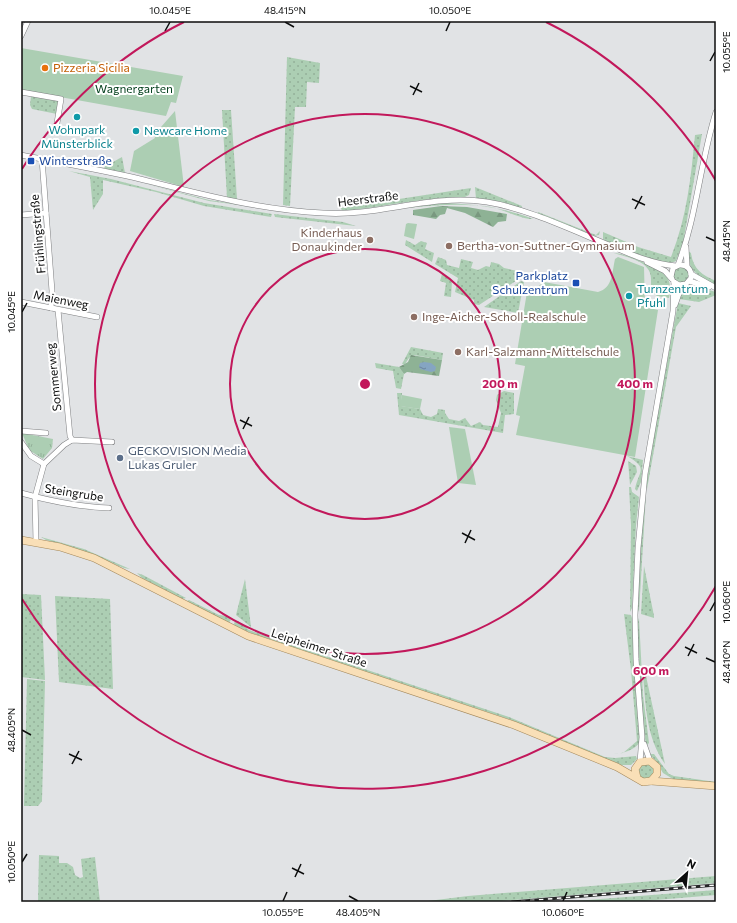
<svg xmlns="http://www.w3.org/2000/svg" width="737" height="923" viewBox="0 0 737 923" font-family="Commissioner,sans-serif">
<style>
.grass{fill:url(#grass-dots)}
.forest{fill:url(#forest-firs)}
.park{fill:url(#park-tufts)}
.garden{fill:#acceb3}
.water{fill:url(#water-ripples)}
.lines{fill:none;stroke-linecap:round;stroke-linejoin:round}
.minor-casing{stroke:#7e7f81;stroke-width:6}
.major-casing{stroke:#a3885c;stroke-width:8}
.minor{stroke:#fff;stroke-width:5}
.major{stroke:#f9dfb7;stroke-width:7}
.rail-casing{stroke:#242626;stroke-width:3}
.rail{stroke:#fff;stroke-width:1.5;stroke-dasharray:4.5;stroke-linecap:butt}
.ticks{fill:none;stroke:#0c0d0d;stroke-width:1.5}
.ring{fill:none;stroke:#c2185b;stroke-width:2}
.food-dot{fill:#e8710a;stroke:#fff;stroke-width:1.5}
.culture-dot{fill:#0f9aa8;stroke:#fff;stroke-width:1.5}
.transit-dot{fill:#1a4fb4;stroke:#fff;stroke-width:1.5}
.education-dot{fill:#8d6e63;stroke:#fff;stroke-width:1.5}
.service-dot{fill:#5c6f8a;stroke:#fff;stroke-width:1.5}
.labels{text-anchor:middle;stroke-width:4;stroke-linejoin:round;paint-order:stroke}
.food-label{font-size:12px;fill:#c56008;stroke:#fff;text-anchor:start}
.park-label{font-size:12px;fill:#003e1a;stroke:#fff}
.culture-label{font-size:12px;fill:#0d838f;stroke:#fff;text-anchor:start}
.transit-label{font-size:12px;fill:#164399;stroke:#fff;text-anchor:start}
.street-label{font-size:12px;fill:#0c0d0d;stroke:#fff}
.education-label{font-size:12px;fill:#785e54;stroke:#fff;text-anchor:start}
.service-label{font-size:12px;fill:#4e5e75;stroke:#fff;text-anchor:start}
.centre{fill:#c2185b;stroke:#fff;stroke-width:2}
.ring-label{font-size:12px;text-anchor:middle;font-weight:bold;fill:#c2185b;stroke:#fff;stroke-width:4;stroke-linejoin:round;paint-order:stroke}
.neatline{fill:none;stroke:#0c0d0d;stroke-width:1.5}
.ticks-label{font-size:10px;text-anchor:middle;fill:#0c0d0d}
</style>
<defs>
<pattern id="grass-dots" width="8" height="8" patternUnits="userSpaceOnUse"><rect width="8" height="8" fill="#acceb3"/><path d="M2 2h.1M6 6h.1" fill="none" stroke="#93b099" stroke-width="1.8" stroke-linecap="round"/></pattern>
<pattern id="forest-firs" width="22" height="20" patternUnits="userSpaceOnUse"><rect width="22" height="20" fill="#8eb295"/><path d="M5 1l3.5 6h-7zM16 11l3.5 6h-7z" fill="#79987f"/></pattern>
<pattern id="park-tufts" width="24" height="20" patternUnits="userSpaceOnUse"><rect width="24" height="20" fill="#acceb3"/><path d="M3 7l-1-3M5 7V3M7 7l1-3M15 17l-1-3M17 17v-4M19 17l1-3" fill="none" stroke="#93b099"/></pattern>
<pattern id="water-ripples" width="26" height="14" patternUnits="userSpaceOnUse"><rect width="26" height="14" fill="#85a5c2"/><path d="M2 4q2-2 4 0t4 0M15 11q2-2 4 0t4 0" fill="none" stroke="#6b859c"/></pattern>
</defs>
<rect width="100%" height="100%" fill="#e1e3e5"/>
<!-- grass -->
<g class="grass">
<polygon points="287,57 320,63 319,83 307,82 306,107 295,107 290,206 283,205"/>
<polygon points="31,96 58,101 57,114 32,109 30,105"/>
<polygon points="222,110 231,110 237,199 227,198"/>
<path d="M 702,134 L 683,243 L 676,261 C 661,269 622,247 606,241 L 603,239 L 603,232 L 638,247 L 671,257 C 687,217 691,177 695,135 Z"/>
<polygon points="122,157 125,173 107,170 104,167"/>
<polygon points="69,171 111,179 204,203 272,214 271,217 204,206 156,192 103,180 103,194 93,210 90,177"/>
<polygon points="143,183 209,200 270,209 209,201"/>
<polygon points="475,187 522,206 521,209 476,199"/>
<path d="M 471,188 L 469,195 L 465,197 C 424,197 384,207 343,211 L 340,208 Z"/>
<path d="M 441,203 C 473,204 502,207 533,219 C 524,220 502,209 491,207 C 463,203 435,205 407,208 Z"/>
<polygon points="538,212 596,235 600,231 599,235 594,236 537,214"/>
<polygon points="274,214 343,222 356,226 275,217"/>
<polygon points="406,240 415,245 421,241 427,243 425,249 434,253 432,262 405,245"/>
<path d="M 688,251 L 691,253 C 693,269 702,275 716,281 L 716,285 C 699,276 688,273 688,251 Z"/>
<path d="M 614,253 C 623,253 659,267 665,275 C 671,281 671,290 669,298 L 657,296 L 652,292 C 650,286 652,279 650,273 C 646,260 625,257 614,253 Z"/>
<polygon points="438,257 446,260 447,265 459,268 461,259 473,262 471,268 478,270 486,266 490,267 491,262 499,264 504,268 522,272 525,278 522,277 479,305 474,304 474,300 455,292 458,278 435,264"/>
<circle cx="681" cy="275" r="8"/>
<polygon points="442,274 452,281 451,297 444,296 446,283 440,281"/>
<polygon points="521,281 524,282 518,313 484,307"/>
<polygon points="691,285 716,292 716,295 699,302 679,299 685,287"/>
<polygon points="678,303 691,306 676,327 647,489 646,487 658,411"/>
<polygon points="411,347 443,353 442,360 414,355 409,358 405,364 402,364"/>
<polygon points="375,363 399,367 404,374 401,389 396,388 393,371 376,368"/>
<polygon points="504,391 514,393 514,414 505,415 503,433 399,415 397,393 402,393 401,406 420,409 423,415 431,417 437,414 438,409 445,410 445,413 449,419 459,421 465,418 471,426 480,422 483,425 498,427 501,413 496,400 497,395"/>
<path d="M 627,456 L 643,460 L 641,482 L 637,491 L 635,489 C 639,470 649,469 627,456 Z"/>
<polygon points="628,461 636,466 637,472 630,485"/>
<polygon points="629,487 631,487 632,492 639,497 636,525 632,608 630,612 631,525"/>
<polygon points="646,494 639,612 637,607 640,548"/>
<polygon points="41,537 84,549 130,569 124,568 83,551 46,540"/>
<polygon points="644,566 654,616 654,618 641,614"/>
<polygon points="137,573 143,575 186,598 182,599 142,578"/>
<polygon points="245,579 251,627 236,615"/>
<polygon points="21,594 41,595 45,680 21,677"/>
<polygon points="55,596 110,599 113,689 59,682"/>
<polygon points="189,600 219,615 227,616 231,620 228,623 187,601"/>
<path d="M 624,614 L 631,615 L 632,618 L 634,670 L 640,742 C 635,750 622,754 613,754 L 623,753 L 637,741 L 631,670 Z"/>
<path d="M 639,618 L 643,695 L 649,743 L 647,745 C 642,737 634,627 639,618 Z"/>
<polygon points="235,621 238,621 249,630 271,638 509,717 605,757 615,758 636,756 637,759 631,765 621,765 508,719 270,641 235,626 234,624"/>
<path d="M 643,676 L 646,676 L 665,764 C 646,737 646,707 643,676 Z"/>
<polygon points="27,679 45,681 42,801 38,806 24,806"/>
<polygon points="649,754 654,754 669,774 674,776 716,782 716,784 673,779 663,773 656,761"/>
<circle cx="646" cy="772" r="8"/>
<polygon points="39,855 59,856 59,863 67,863 73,867 75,875 80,878 83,877 81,859 95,857 100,902 38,902"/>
<polygon points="716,876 716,883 490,902 420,902 468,896"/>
<polygon points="716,890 716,895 632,902 562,902"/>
</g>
<!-- forest -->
<g class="forest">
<polygon points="441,206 467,207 507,214 506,221 498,222 493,227 465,213 447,208 445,214 440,215 436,219 413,215 413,210"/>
<polygon points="411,355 442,360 439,376 407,372 404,374 399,367 408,362"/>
</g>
<!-- park -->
<polygon class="park" points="22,433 53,439 52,448 43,459 29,450"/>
<!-- garden -->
<g class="garden">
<polygon points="21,48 183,76 176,103 171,102 166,116 21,90"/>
<polygon points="175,111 184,187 130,171 134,151 155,138 154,135"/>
<polygon points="408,223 417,224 414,239 404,236 406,224"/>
<path d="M 618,257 L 644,267 L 645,307 L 658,310 L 635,457 L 516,435 L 520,416 L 516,415 L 525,366 L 515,364 L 528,286 L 536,288 L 544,282 L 598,292 C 613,288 612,272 615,259 Z"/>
<polygon points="402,395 422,399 420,409 400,406"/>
<polygon points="449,427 465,429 476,485 458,483"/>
</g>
<!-- water -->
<polygon class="water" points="424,362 431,363 436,367 435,371 431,372 420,369 419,366 420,363"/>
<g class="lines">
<defs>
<g id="minor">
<polyline points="21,36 28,21"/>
<polyline points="21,92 61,99 57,123"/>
<path d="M 21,155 C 61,163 101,170 140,179 C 200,194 261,210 323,213 C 378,217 432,193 487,202 C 526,208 574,231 611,246 C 632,255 653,264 676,266"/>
<polyline points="42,159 52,291 51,308"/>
<polyline points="21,215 46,213"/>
<polyline points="686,247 687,266"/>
<polyline points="647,262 665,271 672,279"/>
<path d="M 678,265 C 697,216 700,162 716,112"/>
<polyline points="691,274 716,288"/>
<path d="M 671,277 L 673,268 L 679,265 C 687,264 692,270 691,278 L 686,284 L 679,285 L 674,282"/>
<polyline points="689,281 709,287"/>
<polyline points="21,302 97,317"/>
<polyline points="675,305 682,285"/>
<polyline points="58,310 70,436 72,440"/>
<polyline points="21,431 46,433"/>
<polyline points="21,442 31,456 44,464"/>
<path d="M 21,493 C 50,501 79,507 109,508"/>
<polyline points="36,542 35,497 44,464 64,445 72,440 112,442"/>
<polyline points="644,744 650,761"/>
<polyline points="640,762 642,737 636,659 635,615 638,548 645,474 673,311 674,282"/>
</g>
<g id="major">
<polyline points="21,540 60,547 94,558 248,636 514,725 617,767 643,782 651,781 657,774 657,767 650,761 640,762 635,769 637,778"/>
<polyline points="651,781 716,786"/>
</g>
</defs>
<!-- minor casing -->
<use href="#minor" class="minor-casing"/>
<!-- major casing -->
<use href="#major" class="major-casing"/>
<!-- minor -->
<use href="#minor" class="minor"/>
<!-- major -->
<use href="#major" class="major"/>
<defs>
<polyline id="rail" points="512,902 716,885"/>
</defs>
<!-- rail casing -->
<use href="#rail" class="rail-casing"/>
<!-- rail -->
<use href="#rail" class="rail"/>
</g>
<!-- ticks -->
<path class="ticks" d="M 285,22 L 294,27M 165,31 L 170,22M 446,31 L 450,22M 710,61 L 715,52M 410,86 L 422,92M 413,95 L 419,83M 632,199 L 645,205M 635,209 L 642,196M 706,237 L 715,241M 22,312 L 27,303M 240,420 L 252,426M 243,429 L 249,417M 462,533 L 475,540M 465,543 L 471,530M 710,611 L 715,602M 685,647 L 697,653M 688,656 L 694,644M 706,658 L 715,662M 22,730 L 31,735M 69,754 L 82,760M 72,764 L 79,751M 22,862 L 27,854M 292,868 L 304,874M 295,877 L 301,864M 349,896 L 358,901M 283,901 L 287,892M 563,901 L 567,892"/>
<!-- distance rings -->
<g class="ring">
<circle cx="365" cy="384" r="135"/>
<circle cx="365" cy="384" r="270"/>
<path d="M716 586A405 405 0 0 1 22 599M22 169A405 405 0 0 1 184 22M546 22A405 405 0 0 1 716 181"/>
</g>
<!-- markers -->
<circle class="food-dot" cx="45" cy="68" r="4"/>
<g class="culture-dot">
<circle cx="77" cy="117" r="4"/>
<circle cx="136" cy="131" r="4"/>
<circle cx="629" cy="296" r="4"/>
</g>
<g class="transit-dot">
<rect x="27" y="157" width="8" height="8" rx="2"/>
<rect x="572" y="279" width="8" height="8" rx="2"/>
</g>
<g class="education-dot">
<circle cx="370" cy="240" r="4"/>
<circle cx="449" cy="246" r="4"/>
<circle cx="414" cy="317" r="4"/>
<circle cx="458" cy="352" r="4"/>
</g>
<circle class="service-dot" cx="120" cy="458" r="4"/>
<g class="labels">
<!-- food labels -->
<g class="food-label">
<text x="53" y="72">Pizzeria Sicilia</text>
</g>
<!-- park labels -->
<g class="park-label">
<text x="134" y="93">Wagnergarten</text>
</g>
<!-- culture labels -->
<g class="culture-label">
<text x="77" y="134" text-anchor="middle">Wohnpark<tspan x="77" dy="14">Münsterblick</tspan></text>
<text x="144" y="135">Newcare Home</text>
<text x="637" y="293">Turnzentrum<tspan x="637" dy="14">Pfuhl</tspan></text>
</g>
<!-- transit labels -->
<g class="transit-label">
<text x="39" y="165">Winterstraße</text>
<text x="568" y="280" text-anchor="end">Parkplatz<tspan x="568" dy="14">Schulzentrum</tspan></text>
</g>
<!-- street labels -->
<g class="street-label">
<text transform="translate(368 199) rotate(-7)" y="4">Heerstraße</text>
<text transform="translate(38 234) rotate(-95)" y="4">Frühlingstraße</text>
<text transform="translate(61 300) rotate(11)" y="4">Maienweg</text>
<text transform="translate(54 377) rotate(-96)" y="4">Sommerweg</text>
<text transform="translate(74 493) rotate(9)" y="4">Steingrube</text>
<text transform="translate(319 648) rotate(18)" y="4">Leipheimer Straße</text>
</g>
<!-- education labels -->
<g class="education-label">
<text x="362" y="237" text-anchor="end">Kinderhaus<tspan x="362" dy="14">Donaukinder</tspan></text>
<text x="457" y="250">Bertha-von-Suttner-Gymnasium</text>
<text x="422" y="321">Inge-Aicher-Scholl-Realschule</text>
<text x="466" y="356">Karl-Salzmann-Mittelschule</text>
</g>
<!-- service labels -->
<g class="service-label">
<text x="128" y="455">GECKOVISION Media<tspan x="128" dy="14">Lukas Gruler</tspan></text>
</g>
</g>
<circle cx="365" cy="384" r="6" class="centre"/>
<g class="ring-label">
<text x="500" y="388">200 m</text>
<text x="635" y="388">400 m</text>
<text x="651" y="675">600 m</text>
</g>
<!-- border -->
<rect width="737" height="923" fill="none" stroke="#ffffff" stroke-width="44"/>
<!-- north arrow -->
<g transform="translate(687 873) rotate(27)" stroke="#ffffff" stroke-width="3" paint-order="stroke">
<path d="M0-3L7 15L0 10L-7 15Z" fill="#0c0d0d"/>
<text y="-6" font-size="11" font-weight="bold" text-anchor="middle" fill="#0c0d0d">N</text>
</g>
<rect x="22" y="22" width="693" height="879" class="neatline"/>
<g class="ticks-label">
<text x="170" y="14">10.045°E</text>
<text x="285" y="14">48.415°N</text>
<text x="450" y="14">10.050°E</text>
<text transform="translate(726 52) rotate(-90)" y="4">10.055°E</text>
<text transform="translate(726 241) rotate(-90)" y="4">48.415°N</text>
<text transform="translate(11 312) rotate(-90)" y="4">10.045°E</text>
<text transform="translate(726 602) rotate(-90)" y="4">10.060°E</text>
<text transform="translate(726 662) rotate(-90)" y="4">48.410°N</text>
<text transform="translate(11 730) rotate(-90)" y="4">48.405°N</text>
<text transform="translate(11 862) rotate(-90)" y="4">10.050°E</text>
<text x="283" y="916">10.055°E</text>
<text x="358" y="916">48.405°N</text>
<text x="563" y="916">10.060°E</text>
</g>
</svg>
